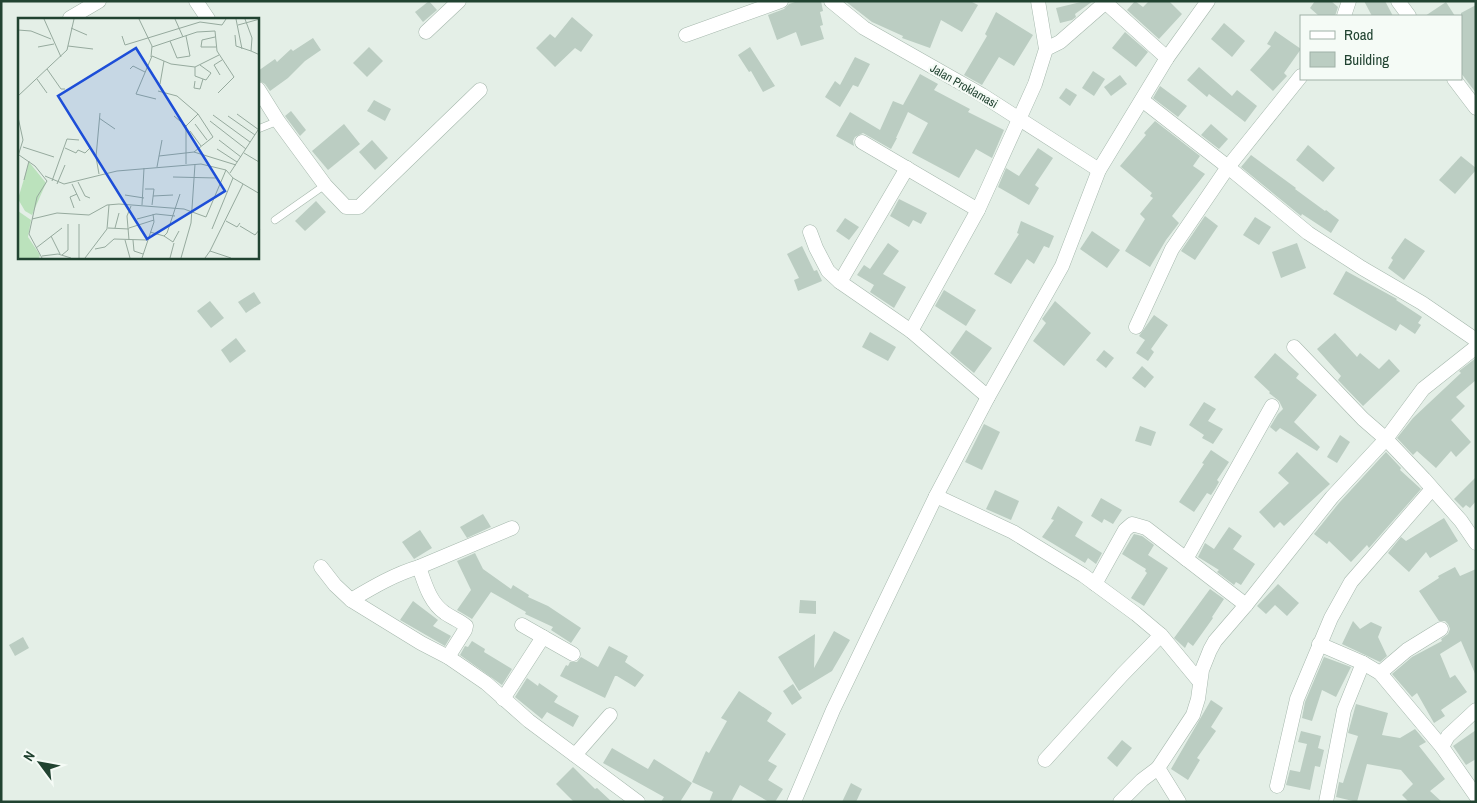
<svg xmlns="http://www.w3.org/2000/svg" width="1477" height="803" viewBox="0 0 1477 803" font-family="'Archivo Narrow',sans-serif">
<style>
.building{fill:#bbcdc2}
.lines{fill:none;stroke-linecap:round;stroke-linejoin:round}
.lane-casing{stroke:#a6b8ad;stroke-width:8}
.street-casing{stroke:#a6b8ad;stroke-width:15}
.lane{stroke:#fff;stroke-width:7}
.street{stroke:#fff;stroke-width:14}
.labels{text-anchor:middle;stroke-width:4.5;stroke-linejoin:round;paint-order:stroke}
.street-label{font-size:12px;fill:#214331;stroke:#f5fbf6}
.inset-road{fill:none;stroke:#96aa9e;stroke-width:1}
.view{fill:#1d4ed8;fill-opacity:0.15;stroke:#1d4ed8;stroke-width:2.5}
.inset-edge{fill:none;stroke:#214331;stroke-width:2.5}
</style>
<rect width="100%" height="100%" fill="#e4efe7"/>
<!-- building -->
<g class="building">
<polygon points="429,1 437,10 423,22 415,12"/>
<polygon points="798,1 821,1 823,11 820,12 823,25 820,26 824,39 801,46 796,32 777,40 768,15 784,9 789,4"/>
<polygon points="845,1 970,1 978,5 962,32 941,20 930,48 902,38 903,36 872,22"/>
<polygon points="1085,1 1093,1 1075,14 1076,17 1072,20 1060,23 1056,8"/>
<polygon points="1135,1 1143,7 1149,1 1169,1 1182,14 1159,39 1127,10"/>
<polygon points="1315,1 1331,1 1338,7 1335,16 1319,16 1310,8"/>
<polygon points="1364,1 1385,1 1393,16 1372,16"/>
<polygon points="1446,2 1455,16 1425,16"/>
<polygon points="1476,5 1476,93 1461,73 1461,13"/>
<polygon points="996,12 1033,35 1014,66 999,57 982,85 964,75 987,36 985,34"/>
<polygon points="572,17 593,35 581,52 575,48 555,67 536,48 550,34 555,38"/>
<polygon points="1224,23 1245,41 1232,57 1211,39"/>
<polygon points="1275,31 1301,49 1284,73 1287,76 1273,91 1250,70 1271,46 1267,44"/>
<polygon points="1125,32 1148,52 1136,67 1112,48"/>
<polygon points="313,38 321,50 305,61 288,78 270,91 265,84 259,81 258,78 258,71 275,59 277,62 291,49 293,51"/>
<polygon points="369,47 383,61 367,77 353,63"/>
<polygon points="750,47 775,86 763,92 751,71 749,72 738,55"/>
<polygon points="855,57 870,64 858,87 853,85 840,107 825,97 835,81 840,85"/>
<polygon points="1199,67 1232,96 1237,90 1257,106 1245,122 1209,94 1207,97 1187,80"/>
<polygon points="1093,71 1105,79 1094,96 1082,88"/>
<polygon points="920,74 938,84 934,90 970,109 968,112 1004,130 992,158 976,149 959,178 912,153 928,123 908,112 896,138 897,138 891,149 863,133 855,137 853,141 854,146 836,136 850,112 880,130 893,101 903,105"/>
<polygon points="1120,75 1127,84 1111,96 1104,87"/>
<polygon points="1160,86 1187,106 1178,117 1153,98"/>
<polygon points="1066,88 1077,95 1070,106 1059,98"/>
<polygon points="374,100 391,109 385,121 367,111"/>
<polygon points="291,111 306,130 300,136 285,116"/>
<polygon points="1155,121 1200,156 1193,166 1205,174 1172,216 1179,223 1166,240 1150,267 1125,251 1145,219 1140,214 1153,198 1150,196 1152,193 1120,166 1146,135 1144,133"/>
<polygon points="344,124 360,144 328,170 312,151"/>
<polygon points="1211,124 1228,139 1219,149 1201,135"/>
<polygon points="372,140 388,158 375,170 359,152"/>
<polygon points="1308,145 1335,168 1323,182 1296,160"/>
<polygon points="1038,148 1053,158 1035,185 1039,188 1029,205 998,187 1006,168 1019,176"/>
<polygon points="1251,155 1296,188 1295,189 1325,211 1326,210 1339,220 1331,233 1302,214 1301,216 1241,167"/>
<polygon points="1461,156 1476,168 1476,170 1455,194 1439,180"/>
<polygon points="899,199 927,213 921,224 913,220 909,227 890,216"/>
<polygon points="316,201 326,212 305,231 295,221"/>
<polygon points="1205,216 1218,226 1195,260 1181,251"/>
<polygon points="1255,217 1271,227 1259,245 1243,235"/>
<polygon points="845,218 859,227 849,240 836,231"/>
<polygon points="1021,221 1054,236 1049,248 1044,246 1034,264 1027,259 1011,284 994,274 1019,234 1017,233"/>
<polygon points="1092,231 1120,250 1107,268 1080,249"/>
<polygon points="1405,238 1425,251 1404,280 1388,268 1393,260 1391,258"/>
<polygon points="888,243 899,251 883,274 906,287 894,308 870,292 874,285 857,275 864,265 870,269"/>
<polygon points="1297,243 1306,268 1281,278 1272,252"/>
<polygon points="802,246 814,271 817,270 822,281 798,291 794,280 799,278 787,254"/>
<polygon points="1346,271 1397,299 1396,300 1422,317 1418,323 1421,325 1415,334 1400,324 1396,331 1333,294"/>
<polygon points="944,290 976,310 966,326 935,306"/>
<polygon points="254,292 261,303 246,313 238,302"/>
<polygon points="210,301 224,318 211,328 197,311"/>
<polygon points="1055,301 1091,333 1064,366 1033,341 1046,323 1042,319"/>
<polygon points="1154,315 1168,325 1151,349 1154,352 1148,361 1136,353 1145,340 1139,336"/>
<polygon points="966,330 992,348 974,373 950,353"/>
<polygon points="870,332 896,347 888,361 862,347"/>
<polygon points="1335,333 1357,357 1360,353 1379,369 1389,359 1400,371 1363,406 1338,380 1341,376 1317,349"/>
<polygon points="236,338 246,351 230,363 221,350"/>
<polygon points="1104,350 1114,358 1106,368 1096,360"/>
<polygon points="1275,353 1299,374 1296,378 1317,395 1294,422 1320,447 1317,451 1280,428 1276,432 1270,427 1278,414 1283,409 1279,401 1269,393 1270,392 1254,377"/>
<polygon points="1476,358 1476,380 1456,397 1465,406 1451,420 1471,442 1456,457 1451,451 1436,468 1417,451 1413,455 1397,438 1413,418 1461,373 1459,371"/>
<polygon points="1142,366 1154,377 1145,388 1132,378"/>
<polygon points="1204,402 1216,409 1208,421 1223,429 1213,444 1202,438 1204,435 1189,425"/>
<polygon points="984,424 1000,432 982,470 965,462"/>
<polygon points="1140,426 1156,432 1151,446 1135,441"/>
<polygon points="1340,435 1350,442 1337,463 1327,457"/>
<polygon points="1211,450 1229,462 1217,480 1219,482 1215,489 1211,495 1207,493 1194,512 1179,502 1204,464 1202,463"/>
<polygon points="1297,452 1330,484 1284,526 1280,522 1274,528 1259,512 1289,483 1278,473"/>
<polygon points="1386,452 1401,468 1400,470 1421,489 1369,548 1367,545 1351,562 1329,541 1327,544 1314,534 1339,503"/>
<polygon points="1476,477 1476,501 1470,508 1466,505 1463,508 1454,499"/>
<polygon points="995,490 1019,501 1011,520 986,509"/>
<polygon points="1101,498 1122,510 1113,524 1104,519 1102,523 1091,516"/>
<polygon points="1058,506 1083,522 1075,536 1102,553 1096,564 1088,558 1085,563 1042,537 1054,520 1051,519"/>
<polygon points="483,514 491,527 467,538 460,527"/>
<polygon points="1444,518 1458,541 1430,558 1426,552 1409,572 1388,553 1401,537 1406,541"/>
<polygon points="1229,527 1242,536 1233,549 1255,564 1241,585 1236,582 1234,585 1217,572 1219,570 1198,557 1205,543 1214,549"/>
<polygon points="420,530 432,548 414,559 402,542"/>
<polygon points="1134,534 1142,536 1154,545 1148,555 1168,568 1144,606 1131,598 1147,573 1145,571 1146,569 1122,554"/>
<polygon points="475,553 483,569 511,589 513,585 529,595 528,597 548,606 581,628 571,643 551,630 553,627 525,614 526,612 491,592 472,619 457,610 471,590 457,561"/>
<polygon points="1455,567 1460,576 1476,569 1476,676 1461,641 1440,654 1450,678 1455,675 1467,692 1441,710 1445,716 1434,723 1417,693 1412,697 1392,674 1412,657 1442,641 1441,639 1448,634 1450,629 1448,624 1445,621 1439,621 1419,591 1439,578 1438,576"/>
<polygon points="1278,584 1299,603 1287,616 1275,605 1266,614 1257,606"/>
<polygon points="1210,589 1224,599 1212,617 1213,618 1193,646 1188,642 1185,648 1174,638"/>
<polygon points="800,600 816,601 816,614 799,613"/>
<polygon points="413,601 438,620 433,626 451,636 445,646 400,620"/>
<polygon points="1353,621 1360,629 1371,622 1382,627 1378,637 1387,656 1380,662 1342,644"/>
<polygon points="834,631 850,640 832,671 799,691 778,657 815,634 814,668"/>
<polygon points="23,637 29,648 15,656 9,645"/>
<polygon points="472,641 485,649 484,652 512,669 502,685 460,655 465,646 468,647"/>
<polygon points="609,646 628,656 625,662 644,675 635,687 617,676 615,676 605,698 560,676 566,665 568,666 570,662 577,662 581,657 598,667"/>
<polygon points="1324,657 1351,667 1336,697 1322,690 1312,721 1302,718 1305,702"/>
<polygon points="527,678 538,686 539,683 558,696 554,702 579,716 573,727 547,712 542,719 515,697"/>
<polygon points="793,684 802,698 792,705 783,691"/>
<polygon points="739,691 772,713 767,721 786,734 768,761 777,766 768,780 783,789 775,802 769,802 740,785 731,802 709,802 713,792 692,782 706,751 709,753 727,721 721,718"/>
<polygon points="1211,700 1223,708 1211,727 1216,731 1197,758 1200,760 1188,780 1171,769"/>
<polygon points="1356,704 1388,713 1382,735 1400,738 1415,729 1426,742 1419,746 1445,779 1430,791 1442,802 1409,802 1402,795 1413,784 1401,770 1367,764 1357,802 1336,797 1339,782 1343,783 1358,736 1348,733"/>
<polygon points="1476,730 1476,759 1466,765 1453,746"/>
<polygon points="1301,731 1321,736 1318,748 1324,750 1320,767 1315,766 1310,790 1286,785 1290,770 1300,772 1307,744 1298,742"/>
<polygon points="1122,740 1132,748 1117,767 1107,758"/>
<polygon points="612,748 648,769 654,759 692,783 680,802 661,802 664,797 603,763"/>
<polygon points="573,767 595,789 597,788 612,802 574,802 556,784"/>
<polygon points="851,783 862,789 856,802 842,802"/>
</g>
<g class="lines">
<defs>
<g id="lane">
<polyline points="258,129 278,121"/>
<polyline points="275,220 325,185"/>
</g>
<g id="street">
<polyline points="196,1 208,19"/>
<polyline points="831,1 864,28 982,95 1099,170"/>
<polyline points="1398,1 1409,16"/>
<polyline points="1105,2 1167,58"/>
<polyline points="1344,16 1349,1"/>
<polyline points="70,18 99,1"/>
<polyline points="426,32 459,1"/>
<polyline points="686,35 781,1"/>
<polyline points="1046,49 1060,42 1107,1"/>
<polyline points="1454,79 1476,108"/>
<polyline points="258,89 278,121 325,185 346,207 359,207 480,90"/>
<polyline points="1142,100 1228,167 1308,233 1362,268 1422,303 1476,340"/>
<polyline points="862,142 978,210"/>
<polyline points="810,232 816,248 828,271 840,282 911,331"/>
<polyline points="840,282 907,168"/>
<polyline points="1136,327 1172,249 1228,167 1301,76"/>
<polyline points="1294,347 1363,419 1386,439 1424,479 1461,521 1476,543"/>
<polyline points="988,397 911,331 978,210 1035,84 1046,49 1038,1"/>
<polyline points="936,496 1013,532 1083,575 1136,614 1161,635 1199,681"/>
<polyline points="1186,559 1272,406"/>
<polyline points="321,567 335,585 351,600 421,643 448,657 486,683 529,721 638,802"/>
<path d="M 419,567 C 425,584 430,603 445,613 C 452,618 459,620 466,626 L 465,630 L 448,657"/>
<polyline points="1095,584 1125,530 1132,524 1146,528 1246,605"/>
<path d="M 351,600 C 373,587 395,574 419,567 L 512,528"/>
<polyline points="543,637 573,654"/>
<polyline points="1319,644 1363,663 1380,673 1442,747 1476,796"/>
<polyline points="1380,673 1407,650 1441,629"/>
<polyline points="503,699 543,637 522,625"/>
<polyline points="1442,747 1448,736 1476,710"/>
<polyline points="575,755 610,715"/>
<polyline points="1045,760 1122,675 1161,635"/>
<polyline points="1158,768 1179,802"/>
<polyline points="1277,786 1297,699 1331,618 1351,582 1432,489"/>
<polyline points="794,802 833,710 936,496 988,397 1062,266 1099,170 1167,58 1208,1"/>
<polyline points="1120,802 1142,780 1158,768 1193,715 1198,699 1202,670 1210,650 1215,641 1246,605 1332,497 1386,439 1423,389 1476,347"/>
<polyline points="1326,802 1344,710 1363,663"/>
</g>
</defs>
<!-- lane casing -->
<use href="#lane" class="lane-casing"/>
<!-- street casing -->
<use href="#street" class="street-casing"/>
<!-- lane -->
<use href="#lane" class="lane"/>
<!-- street -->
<use href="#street" class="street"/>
</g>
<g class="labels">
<!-- street labels -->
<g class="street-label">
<text transform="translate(964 86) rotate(30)" y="4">Jalan Proklamasi</text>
</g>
</g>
<!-- overview -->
<g transform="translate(18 18)">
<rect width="241" height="241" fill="#e4efe7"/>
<path d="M 11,144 L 28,165 L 14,197 L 7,193 L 0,181 ZM 0,193 L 13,202 L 10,219 L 22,237 L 21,240 L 0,240 Z" fill="#bbe2bc"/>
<path class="inset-road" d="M 26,1 L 43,39M 121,1 L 134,28 L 133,39M 157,1 L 165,19M 218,1 L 224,31M 227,1 L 234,20 L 233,33 L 242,37M 220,7 L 242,1M 53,10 L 69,17M 0,12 L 13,13 L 33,21M 217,17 L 218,28 L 233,33M 104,18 L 107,27 L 182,4 L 204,7 L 208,1M 197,19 L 184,22 L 183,29 L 198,29M 152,23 L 159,40 L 172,38 L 168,18M 50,28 L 75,31M 20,29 L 36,26M 134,29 L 179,14 L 197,13 L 199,33 L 216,59 L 200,75M 177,49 L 177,58 L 185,61M 29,51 L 43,71 L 47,71M 112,51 L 115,48 L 127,54M 202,57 L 196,47 L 204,42M 19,61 L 29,75M 177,63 L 176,70 L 182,71 L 185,61 L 188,62 L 193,55 L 182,47M 142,66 L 146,43M 140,73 L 159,78 L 180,96 L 168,108M 0,78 L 49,32 L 56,1M 138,81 L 118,76 L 134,38 L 153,46 L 177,49 L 201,37M 219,96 L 241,112M 195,97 L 232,124M 156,98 L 168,108M 210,98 L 237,117M 0,99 L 5,122 L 0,138M 81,100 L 97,111M 192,103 L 228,131M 177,106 L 189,122M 172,113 L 183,128M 201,122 L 223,139M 5,129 L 36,139M 47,130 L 58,135 L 60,132 L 67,135 L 72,130M 199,131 L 219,144M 176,134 L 218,147M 226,135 L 241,144M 1,137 L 17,148 L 29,163 L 19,179 L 11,216 L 24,240M 141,138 L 144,122M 168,146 L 168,108M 139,149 L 141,138 L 176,134 L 195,119 L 180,96M 212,155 L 240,112M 81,156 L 78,139 L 82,95M 27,158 L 46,166 L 99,153 L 183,146 L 208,152 L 215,160M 155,159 L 199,160M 6,162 L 11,143M 34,163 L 49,121 L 61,122M 60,164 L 67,178 L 72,180M 39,166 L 47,147M 54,166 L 62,183M 127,171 L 136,171 L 134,187M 107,177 L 126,180M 135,178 L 155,177M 124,187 L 126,150M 56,190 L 52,179 L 59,176M 14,201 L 39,195 L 71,197 L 89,187 L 101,186 L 166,191 L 188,199 L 208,152M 119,201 L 138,196 L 157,198M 208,203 L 219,209 L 222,205M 61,206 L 61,240M 222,208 L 237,217 L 242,211M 90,210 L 111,211M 97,210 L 101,195M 111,210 L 136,202M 194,211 L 215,160 L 242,176M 132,214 L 146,218 L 149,215 L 162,176M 33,218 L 42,236M 146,218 L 155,224 L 161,213M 107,222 L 112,240M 111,222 L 109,198 L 113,188M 115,222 L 116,233 L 125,236M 18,230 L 44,210M 77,231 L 87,229 L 96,221 L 129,222M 192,233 L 225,166M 44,237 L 50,232 L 50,206M 24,238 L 40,236 L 53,240M 67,240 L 89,211 L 91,187M 124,240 L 136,204 L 135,196M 152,240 L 156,225M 163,240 L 173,205 L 177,146M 187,240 L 192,233 L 213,240"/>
<path class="view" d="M 118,30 L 207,173 L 129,221 L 40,78 Z"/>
<rect width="241" height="241" class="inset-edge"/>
</g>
<!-- border -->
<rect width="1477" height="803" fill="none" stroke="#214331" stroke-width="5"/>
<!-- legend -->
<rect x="1300" y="15" width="162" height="65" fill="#f5fbf6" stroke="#a0b1a7"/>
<rect x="1310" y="31" width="25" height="8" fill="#ffffff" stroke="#a0b1a7"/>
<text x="1344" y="40" font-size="15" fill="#214331">Road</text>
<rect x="1310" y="52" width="25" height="15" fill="#bbcdc2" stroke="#a0b1a7"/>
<text x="1344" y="65" font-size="15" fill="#214331">Building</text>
<!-- north arrow -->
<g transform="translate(40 763) rotate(302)" stroke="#f5fbf6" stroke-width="4" paint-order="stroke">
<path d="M0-4L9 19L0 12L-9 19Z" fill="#214331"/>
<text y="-8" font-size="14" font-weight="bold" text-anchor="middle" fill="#214331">N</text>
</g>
</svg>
